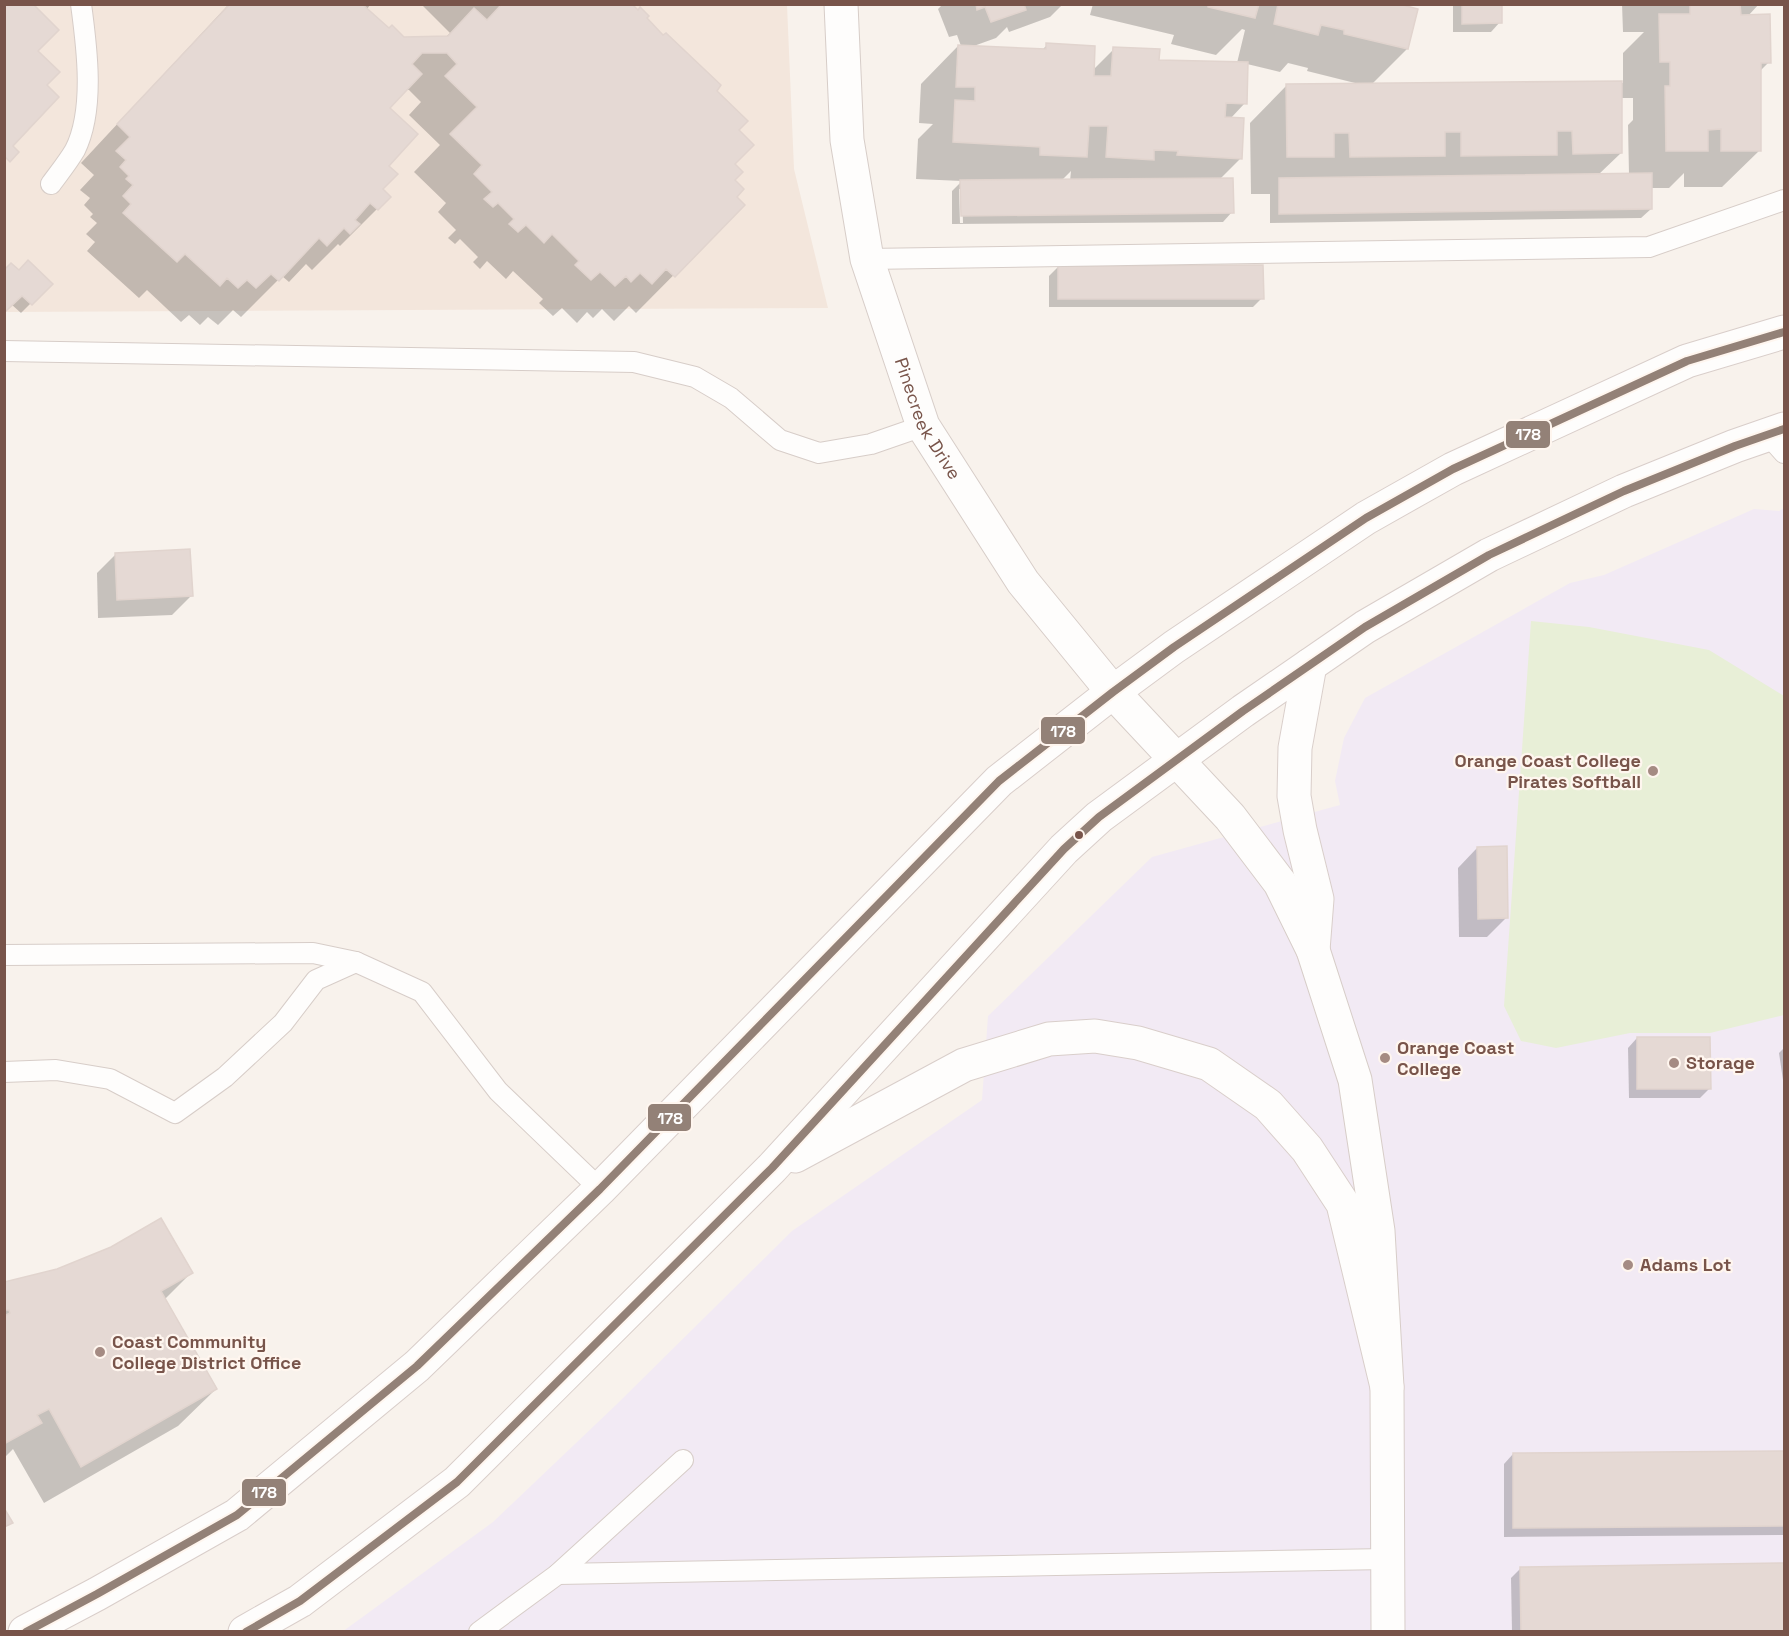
<svg xmlns="http://www.w3.org/2000/svg" width="1789" height="1636" viewBox="0 0 1789 1636" font-family="'Space Grotesk',sans-serif">
<style>
.residential{fill:#f3e6dc}
.education{fill:#f2eaf4}
.green{fill:#e8efd7}
.shadow{fill:#0003;fill-rule:evenodd}
.building{fill:#e5d9d4;stroke:#e1d4ce;stroke-width:1.5}
.lines{fill:none;stroke-linecap:round;stroke-linejoin:round}
.lane-casing{stroke:#d7cdc8;stroke-width:22}
.street-casing{stroke:#d7cdc8;stroke-width:35}
.secondary-casing{stroke:#d9ceca;stroke-width:35}
.lane{stroke:#fefdfc;stroke-width:20}
.street{stroke:#fefdfc;stroke-width:33}
.secondary{stroke:#fefdfc;stroke-width:33}
.bus-1-casing{stroke:#fff6ef;stroke-width:12}
.bus-1{stroke:#938177;stroke-width:8}
.poi-dot{fill:#a58b83;stroke:#fff6ef;stroke-width:2}
.bus-dot{fill:#78544a;stroke:#fff6ef;stroke-width:2}
.labels{text-anchor:middle;stroke-width:4.5;stroke-linejoin:round;paint-order:stroke}
.street-label{font-size:18px;fill:#78544a;stroke:#fff6ef}
.poi-label{font-size:18px;font-weight:bold;fill:#78544a;stroke:#fff6ef;text-anchor:start}
.line-badge{stroke:#fff6ef;stroke-width:2}
.badge-label{font-size:16px;text-anchor:middle;font-weight:bold;fill:#fff}
</style>
<rect width="100%" height="100%" fill="#f8f2ec"/>
<!-- residential -->
<polygon class="residential" points="4,5 787,5 794,169 828,308 5,312"/>
<!-- education -->
<polygon class="education" points="1784,508 1784,1631 342,1632 493,1522 617,1404 792,1231 982,1100 988,1016 1152,857 1340,805 1335,781 1344,738 1365,698 1570,583 1604,575 1754,509 1779,511"/>
<!-- green -->
<polygon class="green" points="1531,621 1589,627 1709,650 1784,696 1784,1015 1710,1033 1630,1033 1556,1048 1521,1041 1504,1006"/>
<!-- shadow -->
<g class="shadow">
<polygon points="229,4 371,4 366,10 389,31 404,38 446,37 450,33 421,4 630,4 714,91 737,130 732,164 733,180 735,197 743,205 636,313 629,306 614,321 602,309 593,318 587,312 577,323 562,308 553,316 539,303 543,299 513,271 506,279 487,261 480,269 473,262 478,257 460,239 455,244 448,238 456,230 438,212 446,203 414,172 440,145 409,115 421,102 409,90 404,90 388,108 387,166 377,209 340,246 338,244 312,270 306,264 289,282 282,276 241,317 233,310 218,325 208,317 200,325 189,315 181,322 147,290 139,298 87,251 95,242 86,234 97,223 90,217 93,214 84,205 90,198 80,190 94,175 81,163"/>
<path d="M 943,4 L 1063,4 L 1050,17 L 1009,32 L 1007,27 L 996,38 L 971,47 L 1042,50 L 1047,45 L 1093,70 L 1114,49 L 1158,61 L 1237,63 L 1245,30 L 1242,29 L 1216,55 L 1171,44 L 1174,35 L 1090,15 L 1093,4 L 1410,4 L 1407,8 L 1407,49 L 1371,85 L 1623,83 L 1623,53 L 1644,32 L 1623,32 L 1622,4 L 1759,4 L 1748,16 L 1769,62 L 1759,72 L 1760,150 L 1722,187 L 1684,187 L 1684,173 L 1669,188 L 1650,188 L 1651,209 L 1641,218 L 1270,223 L 1270,194 L 1251,194 L 1250,123 L 1287,85 L 1359,84 L 1307,71 L 1308,68 L 1288,63 L 1280,72 L 1247,64 L 1245,103 L 1230,119 L 1241,158 L 1220,179 L 1232,212 L 1223,222 L 952,224 L 952,191 L 962,181 L 916,179 L 918,139 L 933,124 L 919,123 L 921,84 L 958,46 L 961,46 L 957,35 L 949,37 L 938,9 ZM 1620,98 L 1633,98 L 1633,120 L 1628,125 L 1629,175 L 1598,175 L 1621,153 ZM 1071,171 L 1070,181 L 1061,181 ZM 959,189 L 962,189 L 963,223 L 960,223 Z"/>
<polygon points="1453,4 1500,4 1500,22 1491,32 1453,32"/>
<polygon points="1058,267 1262,298 1253,307 1049,307 1049,276"/>
<polygon points="4,272 19,272 50,284 21,313 11,304 4,311"/>
<polygon points="116,554 191,596 172,615 98,618 97,573"/>
<polygon points="1477,848 1507,917 1487,937 1459,937 1458,868"/>
<polygon points="1637,1038 1709,1089 1700,1098 1629,1098 1628,1048"/>
<polygon points="1784,1048 1784,1087 1779,1053"/>
<polygon points="191,1273 164,1300 216,1389 178,1426 44,1503 13,1449 4,1458 4,1283"/>
<polygon points="1784,1452 1784,1535 1504,1537 1504,1464 1513,1454"/>
<polygon points="1784,1565 1784,1632 1512,1632 1511,1578 1521,1568"/>
</g>
<!-- building -->
<g class="building">
<polygon points="4,4 33,4 59,30 38,51 60,72 47,85 59,97 13,146 19,152 10,162 4,156"/>
<polygon points="230,4 362,4 389,28 392,25 404,37 448,36 474,8 487,20 502,4 632,4 638,10 640,7 649,16 647,18 663,35 666,33 721,85 717,91 748,121 739,130 754,145 735,164 743,172 735,180 744,189 737,197 745,205 675,277 666,269 652,284 640,273 631,282 626,276 615,286 600,272 591,280 575,265 579,261 552,234 544,243 526,225 518,232 509,224 514,219 498,203 493,207 484,199 492,192 474,174 482,165 450,134 477,107 445,76 457,64 447,53 422,53 412,64 422,74 390,108 418,134 389,166 398,174 383,189 391,197 378,210 370,203 355,220 360,224 350,234 344,228 327,246 319,238 279,281 271,274 256,288 247,280 238,288 227,278 220,286 185,254 177,262 123,213 131,204 123,196 133,185 126,179 129,176 120,167 126,160 116,151 130,137 117,124"/>
<polygon points="976,4 1024,4 1026,10 991,22 985,7 977,10"/>
<polygon points="1208,4 1259,4 1255,18 1208,7"/>
<polygon points="1278,4 1399,4 1418,9 1408,49 1344,34 1344,30 1321,25 1318,35 1274,24"/>
<polygon points="1462,4 1502,4 1502,23 1462,24"/>
<polygon points="1690,4 1740,4 1741,15 1770,14 1771,63 1761,63 1761,151 1721,151 1721,129 1708,130 1708,151 1666,151 1665,86 1670,86 1670,62 1660,62 1659,14 1690,14"/>
<polygon points="1046,43 1095,46 1094,76 1111,76 1113,47 1160,49 1159,60 1248,62 1247,104 1226,103 1225,117 1244,118 1242,159 1177,155 1178,151 1154,150 1154,160 1106,157 1108,126 1089,126 1087,157 1040,155 1040,147 953,142 955,100 975,101 975,87 956,87 958,45 1046,49"/>
<polygon points="1622,81 1622,153 1573,154 1572,131 1557,131 1557,155 1461,156 1461,132 1445,132 1445,156 1350,157 1349,133 1334,133 1334,157 1287,157 1286,84"/>
<polygon points="1652,173 1652,209 1279,214 1279,178"/>
<polygon points="1233,178 1234,213 961,216 960,180"/>
<polygon points="28,260 53,284 32,305 22,296 6,311 4,309 4,270 11,263 19,270"/>
<polygon points="1263,265 1264,299 1058,299 1058,266"/>
<polygon points="190,549 193,596 117,600 115,553"/>
<polygon points="1507,846 1508,918 1478,919 1477,847"/>
<polygon points="1637,1037 1710,1037 1711,1089 1637,1089"/>
<polygon points="161,1218 193,1273 161,1291 217,1389 81,1467 49,1409 37,1415 42,1423 4,1444 4,1316 10,1313 9,1310 4,1310 4,1282 57,1269 111,1247"/>
<polygon points="1784,1451 1784,1526 1513,1528 1513,1453"/>
<polygon points="4,1508 13,1523 4,1527"/>
<polygon points="1784,1563 1784,1632 1521,1632 1520,1567"/>
</g>
<g class="lines">
<defs>
<g id="lane">
<path d="M 51,184 C 59,173 68,162 75,150 C 95,110 87,48 81,4"/>
<polyline points="867,259 1649,247 1784,200"/>
<polyline points="4,351 634,362 695,377 731,398 780,440 819,453 871,444 923,426"/>
<polyline points="1768,435 1784,453"/>
<polyline points="4,955 313,953 356,962"/>
<polyline points="4,1072 56,1070 110,1079 175,1113 225,1077 283,1023 316,980 356,962 422,992 498,1091 600,1189"/>
<polyline points="558,1574 1387,1559"/>
<polyline points="479,1632 558,1574 683,1460"/>
</g>
<g id="street">
<path id="s1" d="M 841,4 L 847,140 L 867,259 L 923,426 L 1023,582 L 1113,692 L 1230,817 L 1280,883 L 1313,950 L 1355,1080 L 1378,1231 L 1387,1387 L 1388,1632"/>
</g>
<g id="secondary">
<polyline points="1310,665 1295,748 1294,796 1300,830 1317,899 1313,950"/>
<polyline points="795,1156 964,1065 1049,1039 1095,1036 1138,1043 1209,1064 1268,1105 1307,1149 1343,1204 1387,1387"/>
<polyline points="25,1632 97,1594 237,1515 417,1366 600,1189 999,781 1113,692 1174,647 1366,518 1453,469 1687,361 1784,332"/>
<polyline points="245,1632 300,1601 457,1482 772,1168 1064,849 1099,817 1243,711 1365,627 1489,555 1624,491 1735,446 1784,429"/>
</g>
</defs>
<!-- lane casing -->
<use href="#lane" class="lane-casing"/>
<!-- street casing -->
<use href="#street" class="street-casing"/>
<!-- secondary casing -->
<use href="#secondary" class="secondary-casing"/>
<!-- lane -->
<use href="#lane" class="lane"/>
<!-- street -->
<use href="#street" class="street"/>
<!-- secondary -->
<use href="#secondary" class="secondary"/>
<defs>
<g id="bus-1">
<polyline points="26,1632 97,1594 237,1515 417,1366 600,1189 999,781 1113,692 1174,647 1366,518 1453,469 1687,361 1784,332"/>
<polyline points="246,1632 300,1601 457,1482 772,1168 1064,849 1099,817 1243,711 1365,627 1489,555 1624,491 1735,446 1784,429"/>
</g>
</defs>
<!-- bus-1 casing -->
<use href="#bus-1" class="bus-1-casing"/>
<!-- bus-1 -->
<use href="#bus-1" class="bus-1"/>
</g>
<!-- markers -->
<g class="poi-dot">
<circle cx="1653" cy="771" r="6"/>
<circle cx="1385" cy="1058" r="6"/>
<circle cx="1674" cy="1063" r="6"/>
<circle cx="1628" cy="1265" r="6"/>
<circle cx="100" cy="1352" r="6"/>
</g>
<circle class="bus-dot" cx="1079" cy="835" r="5"/>
<g class="labels">
<!-- street labels -->
<g class="street-label">
<text dy="6" stroke="none"><textPath href="#s1" startOffset="428">Pinecreek Drive</textPath></text>
</g>
<!-- poi labels -->
<g class="poi-label">
<text x="1641" y="767" text-anchor="end">Orange Coast College<tspan x="1641" dy="21">Pirates Softball</tspan></text>
<text x="1397" y="1054">Orange Coast<tspan x="1397" dy="21">College</tspan></text>
<text x="1686" y="1069">Storage</text>
<text x="1640" y="1271">Adams Lot</text>
<text x="112" y="1348">Coast Community<tspan x="112" dy="21">College District Office</tspan></text>
</g>
</g>
<g class="line-badge">
<rect x="1505" y="420" width="46" height="29" rx="6" fill="#938177"/>
<rect x="1040" y="716" width="46" height="29" rx="6" fill="#938177"/>
<rect x="647" y="1103" width="45" height="29" rx="6" fill="#938177"/>
<rect x="241" y="1478" width="46" height="29" rx="6" fill="#938177"/>
</g>
<g class="badge-label">
<text x="1528" y="440">178</text>
<text x="1063" y="737">178</text>
<text x="670" y="1124">178</text>
<text x="264" y="1498">178</text>
</g>
<!-- border -->
<rect width="1789" height="1636" fill="none" stroke="#78544a" stroke-width="12"/>
</svg>
